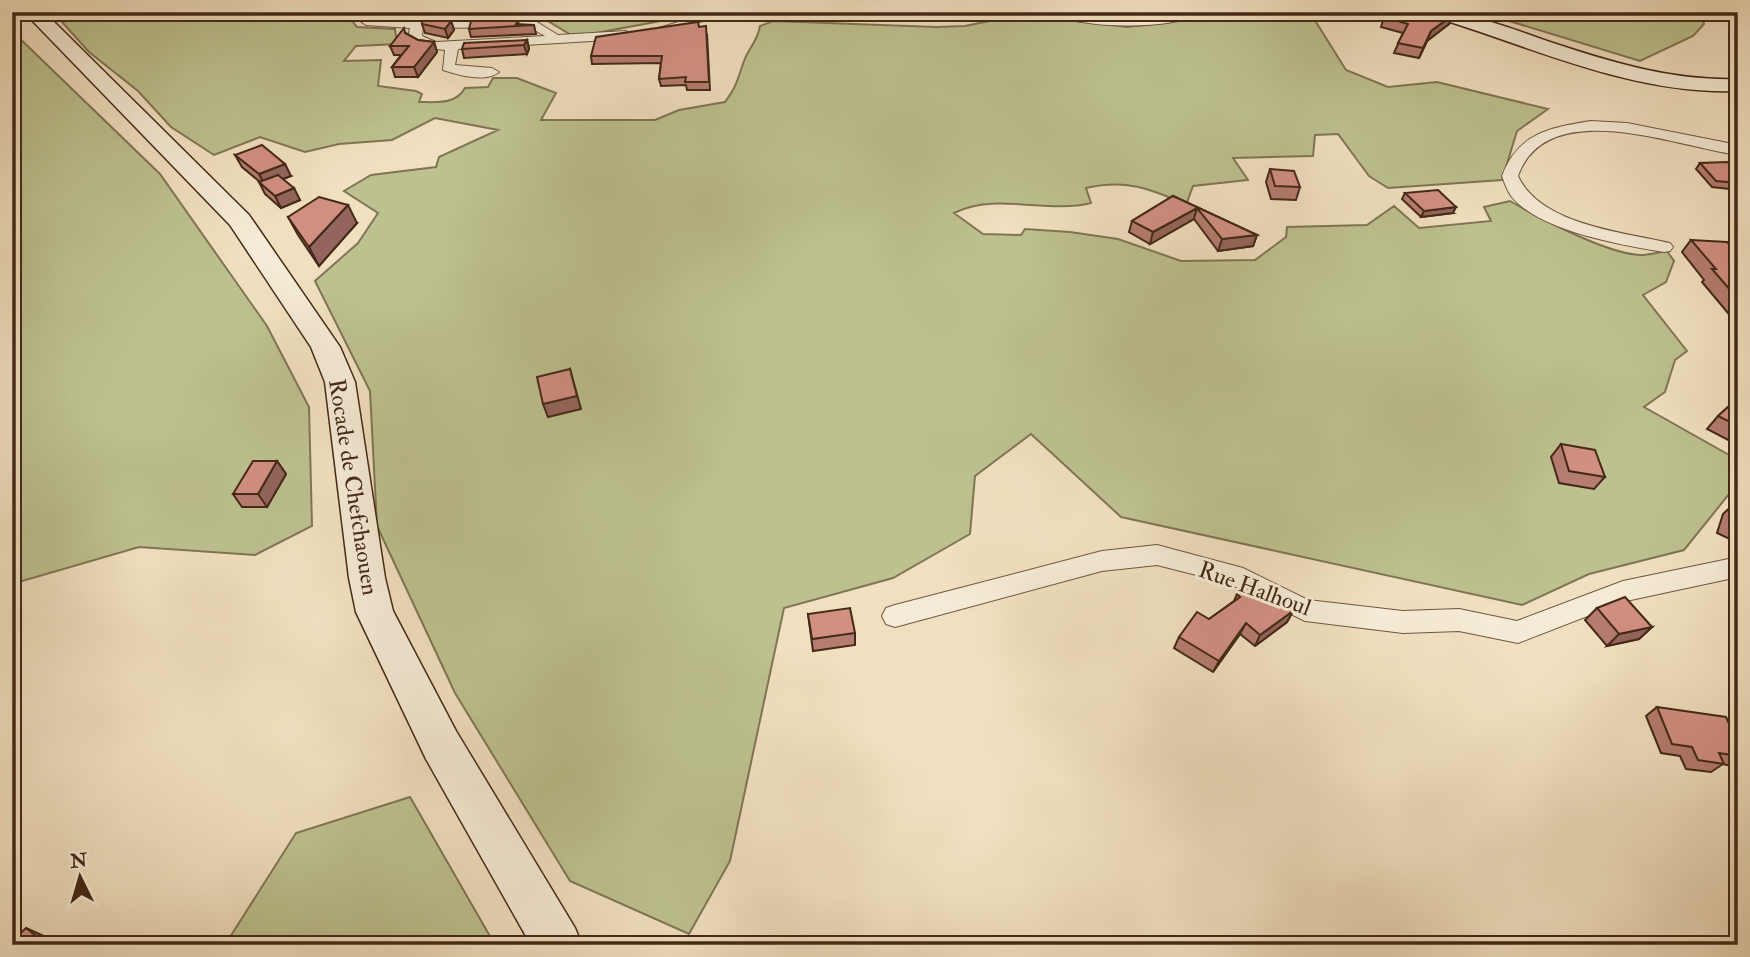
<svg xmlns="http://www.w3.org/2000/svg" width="1750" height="957" viewBox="0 0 1750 957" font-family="'IM FELL Double Pica',serif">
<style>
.green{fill:#bdc190;stroke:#807554;stroke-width:2}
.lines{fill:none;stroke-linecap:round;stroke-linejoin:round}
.street-casing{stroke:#6e5741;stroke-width:2}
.secondary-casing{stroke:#432917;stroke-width:3}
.street{fill:#f6ebd6;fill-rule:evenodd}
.secondary{fill:#f6ebd6;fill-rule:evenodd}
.wall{fill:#b57c71;stroke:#432917;stroke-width:2}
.shaded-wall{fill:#93655c;stroke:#432917;stroke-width:2}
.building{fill:#d29083;stroke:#432917;stroke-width:2}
.labels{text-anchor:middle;stroke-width:6;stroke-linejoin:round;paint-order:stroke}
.street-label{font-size:23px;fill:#432917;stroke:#f6ebd6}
</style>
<rect width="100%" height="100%" fill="#f1e0c0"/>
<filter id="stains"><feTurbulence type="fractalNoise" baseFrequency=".00286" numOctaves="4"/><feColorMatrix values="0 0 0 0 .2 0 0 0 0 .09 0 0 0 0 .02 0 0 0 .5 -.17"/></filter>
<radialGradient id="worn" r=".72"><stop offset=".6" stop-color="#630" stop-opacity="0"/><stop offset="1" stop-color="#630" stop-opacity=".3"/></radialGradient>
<!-- green -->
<g class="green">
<path d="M 53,12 L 345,12 L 357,27 L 395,29 L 397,44 L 356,46 L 344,61 L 381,60 L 378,86 L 416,91 L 422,94 L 419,102 C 435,102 456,105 465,88 L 488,87 L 493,78 L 517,78 L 556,93 L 541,120 L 655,120 L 679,110 L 725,102 C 738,84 737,80 744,61 C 749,47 757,43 760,26 L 773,21 L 936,27 L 965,26 L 1004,18 L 1040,17 L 1127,27 L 1214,17 L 1216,12 L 1311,14 L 1346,70 L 1388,87 L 1437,82 L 1548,109 L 1517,131 L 1502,180 L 1388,188 L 1369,176 L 1338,134 L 1315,135 L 1313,156 L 1233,158 L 1248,180 L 1193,186 L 1186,205 C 1151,188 1124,179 1086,188 L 1091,203 C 1046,214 996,192 954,213 L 983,234 L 1021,235 L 1025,229 L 1070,232 L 1118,239 L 1181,261 L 1255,260 L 1286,237 L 1287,227 L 1367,225 L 1394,206 L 1419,228 L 1491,221 L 1484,207 L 1510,201 C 1542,219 1604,253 1640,255 C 1649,255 1659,252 1667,251 L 1674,261 L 1666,282 L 1643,295 L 1687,351 L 1675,360 L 1665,392 L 1644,407 L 1738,460 L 1738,483 L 1684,550 L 1589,574 L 1522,605 L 1121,517 L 1031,434 L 975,476 L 970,534 L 893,578 L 784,608 L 730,861 L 689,934 L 570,881 L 455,693 L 377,526 L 370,391 L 315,281 L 358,243 L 378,213 L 344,191 L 371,175 L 436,167 L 439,157 L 498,130 L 435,118 L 392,140 L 339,144 L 305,152 L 260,137 L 214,155 L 171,127 L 138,91 L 89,52 Z"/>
<polygon points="520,12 709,12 569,38 571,35 546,20 517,17"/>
<polygon points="1480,12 1700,12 1704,24 1693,36 1640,61"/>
<polygon points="12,31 160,174 267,326 309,407 312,526 255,555 139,547 12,584"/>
<polygon points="410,797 495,945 225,945 296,833"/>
</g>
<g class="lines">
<defs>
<g id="street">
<path d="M 347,12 L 362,12 L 382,20 L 532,19 L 558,35 L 626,31 L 633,35 L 626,39 L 458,49 L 455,65 L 492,68 L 499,72 C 486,83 458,75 443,70 L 445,50 L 419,47 L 408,37 L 410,28 L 366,25 ZM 529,27 L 545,36 L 436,42 L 422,36 L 423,28 Z"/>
<polygon points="711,12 733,12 666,32 659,28"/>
<path d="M 1051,12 L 1126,17 L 1200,12 C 1177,31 1074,29 1051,12 Z"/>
<path d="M 1591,121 L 1627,123 L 1738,145 L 1738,155 C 1678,147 1547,94 1518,176 C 1541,225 1623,232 1670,243 L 1673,247 L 1670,251 L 1664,252 C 1621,245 1539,231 1511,196 C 1507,190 1504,182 1502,176 C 1518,133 1549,128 1591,121 Z"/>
<polygon points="1157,545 1243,568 1308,600 1403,611 1459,609 1517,621 1623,581 1738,557 1738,577 1626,601 1518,643 1459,631 1403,633 1305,621 1228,583 1157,565 1102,571 895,627 886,624 882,616 886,608 895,605 1102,551"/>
</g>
<g id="secondary">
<polygon points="24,12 44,12 249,215 340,347 355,382 385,578 393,611 456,731 575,928 582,945 531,945 426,759 356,612 349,578 325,382 311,347 230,225"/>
<path d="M 1429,12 C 1473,12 1512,29 1553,43 C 1614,63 1673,81 1738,79 L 1738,91 C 1631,95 1531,46 1431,16 Z"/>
</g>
</defs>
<!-- street casing -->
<use href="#street" class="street-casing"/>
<!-- secondary casing -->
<use href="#secondary" class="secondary-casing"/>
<!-- street -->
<use href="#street" class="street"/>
<!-- secondary -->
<use href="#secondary" class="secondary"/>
</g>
<!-- wall -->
<g class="wall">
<polygon points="403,12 467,12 464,17 416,17 415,13"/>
<polygon points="477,12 511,12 509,17 478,17"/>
<polygon points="791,12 815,12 811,20 792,18"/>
<polygon points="864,12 918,12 918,15 873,21"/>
<polygon points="1384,17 1449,24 1427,41 1419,58 1394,53 1403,33 1381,27"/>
<polygon points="451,21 454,30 448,38 425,33 422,24"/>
<polygon points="518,21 519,25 534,25 536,34 471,37 469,29"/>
<polygon points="699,27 707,34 710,90 687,90 686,85 661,86 659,79 661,63 592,64 591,56"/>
<polygon points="406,33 418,40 434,42 437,52 418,77 395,77 392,67 401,55 394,55 390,46"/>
<polygon points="527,40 529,49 527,54 464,58 462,49"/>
<polygon points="235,155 291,176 283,179 300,200 281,208 265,194 259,182 260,182 242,167"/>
<polygon points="1700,163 1738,169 1738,190 1712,187 1696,169"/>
<polygon points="1270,169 1300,187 1296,200 1271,199 1266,182"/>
<polygon points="1405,193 1453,213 1421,217 1402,199"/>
<polygon points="1173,196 1257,235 1253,246 1218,251 1194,219 1150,244 1129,232 1132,221"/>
<polygon points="288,217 357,223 319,266 298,235"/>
<polygon points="1691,240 1738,254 1738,325 1702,282 1704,280 1682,252"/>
<polygon points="1738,398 1738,445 1707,429 1718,416"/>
<polygon points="1561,444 1605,477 1594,489 1559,483 1551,457"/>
<polygon points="277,461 286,474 267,507 242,507 233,494"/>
<polygon points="1736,502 1738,502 1738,543 1717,533 1723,514"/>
<polygon points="1237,594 1293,611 1287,622 1255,646 1240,634 1213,672 1174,648 1179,637 1209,619 1234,601"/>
<polygon points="1597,608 1652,627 1639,639 1607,646 1585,620"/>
<polygon points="808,614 855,633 855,645 813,651"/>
<polygon points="1657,707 1738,743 1738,761 1731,766 1723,764 1711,772 1686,769 1680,756 1661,753 1646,716"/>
</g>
<!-- shaded-wall -->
<g class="shaded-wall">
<polygon points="893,12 918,12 918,15 873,21 873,15"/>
<polygon points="1001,12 1014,12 1001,15"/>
<polygon points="1453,15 1449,24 1427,41 1419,58 1431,31"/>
<polygon points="451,21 454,30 448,38 445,29"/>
<polygon points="527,40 529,49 527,54 524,45"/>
<polygon points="434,42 437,52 418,77 414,67"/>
<polygon points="285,164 291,176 265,186 259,174"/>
<polygon points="294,188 300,200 281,208 275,196"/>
<polygon points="348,205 357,223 319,266 309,247"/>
<polygon points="1456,207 1453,213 1421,217 1424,211"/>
<polygon points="1197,208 1194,219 1150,244 1153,232"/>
<polygon points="1257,235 1253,246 1218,251 1222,239"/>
<polygon points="570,369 581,409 548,417 543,404"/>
<polygon points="277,461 286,474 267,507 258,494"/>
<polygon points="1293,611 1287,622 1255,646 1260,635"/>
<polygon points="1246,623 1240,634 1213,672 1219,661"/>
<polygon points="1652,627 1639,639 1607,646 1619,634"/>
<polygon points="26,928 44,936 54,945 47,945"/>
</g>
<!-- building -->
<g class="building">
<polygon points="791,12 812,12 811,14"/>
<polygon points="870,12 893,12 873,15"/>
<polygon points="1390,12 1443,12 1453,15 1431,31 1423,48 1398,43 1408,24 1384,17"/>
<polygon points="422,21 451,21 445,29 422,24"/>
<polygon points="471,21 518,21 516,24 534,25 469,29"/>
<polygon points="698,22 699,27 706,26 709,82 685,82 686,77 659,79 662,56 591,56 596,37"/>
<polygon points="404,28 405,33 418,40 434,42 414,67 392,67 409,46 390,46"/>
<polygon points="527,40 524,45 462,49 464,43"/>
<polygon points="262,145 285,164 259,174 235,155"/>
<polygon points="1728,162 1738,169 1738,183 1716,181 1700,163"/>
<polygon points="1270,169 1294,171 1300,187 1275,186"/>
<polygon points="278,175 294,188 275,196 259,182"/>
<polygon points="1438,190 1456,207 1424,211 1405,193"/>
<polygon points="1173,196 1257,235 1222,239 1197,208 1153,232 1132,221"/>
<polygon points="319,197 348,205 309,247 288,217"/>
<polygon points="1691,240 1727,242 1738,254 1738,299 1712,269 1716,269"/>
<polygon points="570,369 577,396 543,404 537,377"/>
<polygon points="1738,398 1738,426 1718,416"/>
<polygon points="1561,444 1595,450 1605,477 1569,471"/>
<polygon points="253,461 277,461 258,494 233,494"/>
<polygon points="1736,502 1738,502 1738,524 1730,521"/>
<polygon points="1251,583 1293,611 1260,635 1246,623 1219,661 1179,637 1197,612 1209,619 1240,597 1237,594"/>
<polygon points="1625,597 1652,627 1619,634 1597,608"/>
<polygon points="850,608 855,633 812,639 808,614"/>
<polygon points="1657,707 1726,717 1738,743 1738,756 1719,753 1724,764 1698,760 1692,747 1672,744"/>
<polygon points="26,928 47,945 12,945 12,941"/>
</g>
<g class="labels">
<!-- street labels -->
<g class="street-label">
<text transform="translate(354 487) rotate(81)" y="8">Rocade de Chefchaouen</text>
<text transform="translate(1255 588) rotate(20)" y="8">Rue Halhoul</text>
</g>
</g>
<!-- margin -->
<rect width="1750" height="957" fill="none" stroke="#f1e0c0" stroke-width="42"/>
<rect x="14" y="14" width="1722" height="929" fill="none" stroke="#432917" stroke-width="3.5"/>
<rect x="21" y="21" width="1708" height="915" fill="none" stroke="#432917" stroke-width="2"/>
<!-- north arrow -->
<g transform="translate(80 877) rotate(355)" stroke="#f6ebd6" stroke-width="5" paint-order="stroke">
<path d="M0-5L12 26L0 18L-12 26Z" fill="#432917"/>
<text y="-10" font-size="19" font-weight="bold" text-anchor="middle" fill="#432917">N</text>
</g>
<rect width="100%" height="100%" filter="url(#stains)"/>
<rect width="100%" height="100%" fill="url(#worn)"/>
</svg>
